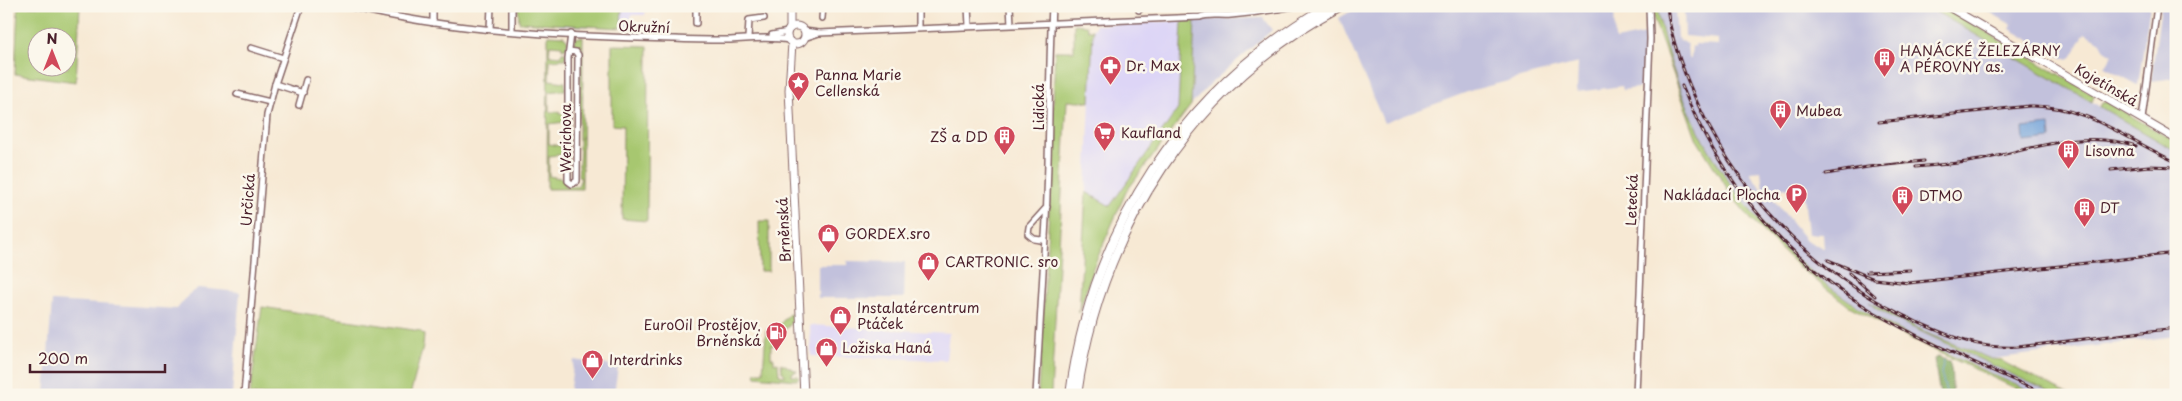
<svg xmlns="http://www.w3.org/2000/svg" width="2182" height="401" viewBox="0 0 2182 401" font-family="'Playpen Sans',sans-serif">
<style>
.built{fill:#ddd5f6}
.industrial{fill:#c2c1dc;fill-rule:evenodd}
.green{fill:#a7c770;stroke:#78734e;fill-rule:evenodd}
.forest{fill:#85ac62;stroke:#686646}
.water{fill:#6fa0d9;stroke:#5c6082}
.lines{fill:none;stroke-linecap:round;stroke-linejoin:round}
.stream{stroke:#6fa0d9;stroke-width:1}
.minor-casing{stroke:#876666;stroke-width:8}
.major-casing{stroke:#876666;stroke-width:9}
.highway-casing{stroke:#876666;stroke-width:10}
.minor{stroke:#fff;stroke-width:5}
.major{stroke:#fff;stroke-width:7}
.highway{stroke:#fff;stroke-width:8}
.rail-casing{stroke:#4a1f2b;stroke-width:3}
.rail{stroke:#fbf7ec;stroke-width:1;stroke-dasharray:4;stroke-linecap:butt}
.labels{text-anchor:middle;stroke-width:5;stroke-linejoin:round;paint-order:stroke}
.street-label{font-size:14px;fill:#4a1f2b;stroke:#fbf7ec}
.poi-label{font-size:14px;fill:#4a1f2b;stroke:#fbf7ec;text-anchor:start}
</style>
<rect width="100%" height="100%" fill="#fbf7ec"/>
<filter id="ink" filterUnits="userSpaceOnUse"><feTurbulence type="fractalNoise" baseFrequency=".02" numOctaves="2"/><feDisplacementMap in="SourceGraphic" scale="10" xChannelSelector="R" yChannelSelector="G"/><feConvolveMatrix kernelMatrix="1 2 1 2 8 2 1 2 1" color-interpolation-filters="sRGB"/></filter>
<filter id="wash" filterUnits="userSpaceOnUse"><feTurbulence type="fractalNoise" baseFrequency=".0096" numOctaves="4" result="noise"/><feDisplacementMap in="SourceGraphic" scale="20" xChannelSelector="R" yChannelSelector="G"/><feGaussianBlur stdDeviation="1.12" result="paint"/><feColorMatrix in="noise" values="0 0 0 0 0 0 0 0 0 0 0 0 0 0 0 0 0 1.4 0 .05"/><feComposite in="paint" operator="in"/></filter>
<g filter="url(#wash)">
<rect width="100%" height="100%" fill="#f7e9d4"/>
<!-- built -->
<g class="built">
<polygon points="518,6 646,6 645,15 631,15 630,28 561,26 555,24 519,22"/>
<polygon points="1187,17 1182,23 1178,109 1110,206 1086,192 1093,30 1096,25 1174,21"/>
<polygon points="810,325 949,333 946,360 811,356"/>
</g>
<!-- industrial -->
<g class="industrial">
<polygon points="1360,6 1614,6 1615,40 1646,34 1644,87 1623,90 1622,86 1577,92 1578,63 1473,90 1384,123 1339,18"/>
<path d="M 1657,6 L 1926,6 L 2176,151 L 2176,336 L 1991,359 L 1931,335 L 1870,303 L 1875,308 L 1907,325 L 2056,395 L 2038,395 L 1903,332 L 1856,305 L 1826,285 L 1787,251 L 1760,222 L 1725,177 L 1699,132 L 1683,97 L 1664,40 ZM 1675,9 L 1684,9 L 1685,36 L 1718,39 L 1718,45 L 1695,44 L 1695,47 L 1692,46 L 1691,59 L 1688,58 L 1687,44 L 1677,38 ZM 1761,171 L 1763,190 L 1803,186 L 1808,234 L 1823,234 L 1824,249 L 1806,240 L 1772,198 L 1763,192 L 1750,172 Z"/>
<polygon points="1979,6 2150,6 2138,85 2105,67 2112,55 2104,50 2100,42 2085,33 2072,56 2068,60 2050,52 2010,29 2012,25"/>
<polygon points="2161,6 2176,6 2176,78 2151,81"/>
<polygon points="1263,18 1272,30 1211,83 1191,105 1195,20"/>
<polygon points="847,261 905,262 904,298 818,298 818,265 847,265"/>
<polygon points="198,288 240,292 232,395 45,395 52,301 177,309 189,294"/>
<polygon points="574,360 618,366 614,395 569,394"/>
</g>
<!-- green -->
<g class="green">
<path d="M 18,6 L 80,6 L 76,82 L 15,74 ZM 38,38 L 68,38 L 68,68 L 38,68 Z"/>
<polygon points="518,6 622,7 621,28 519,22"/>
<path d="M 1653,6 L 1657,6 C 1680,134 1758,248 1870,314 C 1924,346 1982,369 2038,395 L 2030,395 L 1925,346 L 1849,306 L 1800,268 L 1754,223 L 1732,196 L 1697,140 L 1654,20 Z"/>
<polygon points="1926,6 1942,6 2094,95 2092,102"/>
<polygon points="1184,20 1195,20 1191,105 1126,192 1093,268 1079,313 1086,192 1110,206 1178,109 1182,23"/>
<polygon points="1074,24 1086,25 1088,30 1093,30 1090,102 1067,101 1051,394 1038,393 1049,212 1055,51 1074,51"/>
<polygon points="548,35 564,36 568,41 566,48 562,49 562,46 550,45 549,55 561,56 562,52 564,52 567,56 565,56 565,59 550,60 549,80 565,82 565,90 549,92 549,112 560,112 560,114 565,114 565,122 549,124 549,144 565,147 565,154 549,156 549,176 565,179 565,186 578,186 581,178 578,177 580,150 579,149 579,99 581,96 579,95 581,75 579,58 580,55 583,53 582,47 577,47 575,49 573,45 575,38 583,37 582,189 547,189"/>
<polygon points="612,45 648,46 647,221 622,219 623,126 612,125"/>
<polygon points="2107,102 2176,142 2176,151 2100,107 2102,103"/>
<polygon points="759,221 769,221 769,271 760,271"/>
<polygon points="1869,302 1931,335 1991,359 2003,360 2005,363 2069,395 2056,395 1907,325 1875,308"/>
<polygon points="262,307 420,331 424,335 423,347 410,395 250,395"/>
<polygon points="789,314 796,316 795,318 779,337 776,345 771,345 771,358 774,358 774,363 778,362 779,375 785,376 784,373 782,372 781,363 797,371 792,373 792,376 798,376 799,378 796,380 755,376 756,372 763,372 766,330 775,330"/>
</g>
<!-- forest -->
<path class="forest" d="M 1937,357 L 1949,361 C 1953,371 1951,383 1953,395 L 1940,395 L 1934,359 Z"/>
<!-- water -->
<polygon class="water" points="2050,125 2051,139 2024,142 2023,128"/>
<g class="lines">
<!-- stream -->
<polyline class="stream" points="1944,360 1941,373 1947,395"/>
</g>
</g>
<g filter="url(#ink)">
<g class="lines">
<defs>
<g id="minor">
<path d="M 348,6 C 454,33 567,36 675,39 C 693,40 711,40 728,40 C 748,39 769,36 789,40"/>
<polyline points="696,6 696,23"/>
<polyline points="968,6 969,26"/>
<polyline points="1010,6 1011,24"/>
<polyline points="1139,10 1139,6"/>
<polyline points="822,18 823,6"/>
<polyline points="433,23 433,6"/>
<polyline points="918,28 918,6"/>
<polyline points="490,29 491,6"/>
<polyline points="512,30 512,6"/>
<path d="M 804,31 L 819,33 L 1200,17 C 1209,13 1220,16 1231,15 C 1252,13 1273,10 1294,6"/>
<polyline points="772,35 788,32"/>
<polyline points="748,38 749,20 764,18"/>
<polyline points="804,38 819,33"/>
<polyline points="251,48 283,58"/>
<polyline points="569,51 576,52 578,55 577,181 572,184 568,181 568,58 571,34"/>
<polyline points="275,84 303,93"/>
<polyline points="237,94 270,102"/>
<polyline points="299,105 306,80"/>
<polyline points="2142,119 2157,6"/>
<path d="M 1047,207 L 1029,227 L 1028,234 L 1034,239 L 1041,240 L 1045,237 C 1050,160 1048,83 1052,6"/>
<polyline points="244,395 267,115 275,84 301,6"/>
<polyline points="1036,395 1045,237"/>
<polyline points="1636,395 1650,39 1649,6"/>
</g>
<g id="major">
<polyline points="790,6 790,28"/>
<polyline points="1947,6 2176,139"/>
<circle cx="796" cy="35" r="9"/>
<polyline points="792,43 789,90 804,395"/>
</g>
<g id="highway">
<path d="M 1070,395 C 1091,230 1183,89 1327,6"/>
<path d="M 1077,395 C 1100,231 1193,85 1341,6"/>
</g>
</defs>
<!-- minor casing -->
<use href="#minor" class="minor-casing"/>
<!-- major casing -->
<use href="#major" class="major-casing"/>
<!-- highway casing -->
<use href="#highway" class="highway-casing"/>
<!-- minor -->
<use href="#minor" class="minor"/>
<!-- major -->
<use href="#major" class="major"/>
<!-- highway -->
<use href="#highway" class="highway"/>
<defs>
<g id="rail">
<path d="M 1667,6 C 1670,34 1679,60 1690,86 C 1733,191 1814,275 1917,322 C 1954,338 1978,349 2018,347 L 2176,328"/>
<path d="M 1682,86 C 1719,179 1785,259 1872,311 C 1927,344 1988,368 2047,395"/>
<path d="M 1879,122 L 2029,106 C 2085,104 2127,140 2176,162"/>
<path d="M 1916,167 C 1940,164 1965,164 1989,158 C 2036,147 2087,130 2136,146"/>
<polyline points="2111,170 2149,166 2176,167"/>
<polyline points="1826,174 1868,167 1924,161"/>
<polyline points="1828,260 1874,279 1909,283 2176,253"/>
<polyline points="1867,272 1910,270"/>
<polyline points="1849,273 1875,296"/>
</g>
</defs>
<!-- rail casing -->
<use href="#rail" class="rail-casing"/>
<!-- rail -->
<use href="#rail" class="rail"/>
</g>
</g>
<!-- icons -->
<defs>
<symbol id="building-pin" viewBox="-11 -11 22 30"><path d="M0 17L-7.5 6A9.5 9.5 0 1 1 7.5 6Z" fill="#d1495b" stroke="#fbf7ec"/><path d="M-4-6H4V6H1V3H-1V6H-4ZM-2.5-4.3h1.7v1.8h-1.7ZM.8-4.3h1.7v1.8H.8ZM-2.5-1h1.7V.8h-1.7ZM.8-1h1.7V.8H.8Z" fill="#fff"/></symbol>
<symbol id="pharmacy-pin" viewBox="-11 -11 22 30"><path d="M0 17L-7.5 6A9.5 9.5 0 1 1 7.5 6Z" fill="#d1495b" stroke="#fbf7ec"/><path d="M-2-6h4v4h4v4h-4v4h-4v-4h-4v-4h4Z" fill="#fff"/></symbol>
<symbol id="sight-pin" viewBox="-11 -11 22 30"><path d="M0 17L-7.5 6A9.5 9.5 0 1 1 7.5 6Z" fill="#d1495b" stroke="#fbf7ec"/><path d="M0-6L1.8-2.2L6-1.7L2.9 1.2L3.7 5.4L0 3.3L-3.7 5.4L-2.9 1.2L-6-1.7L-1.8-2.2Z" fill="#fff"/></symbol>
<symbol id="supermarket-pin" viewBox="-11 -11 22 30"><path d="M0 17L-7.5 6A9.5 9.5 0 1 1 7.5 6Z" fill="#d1495b" stroke="#fbf7ec"/><path d="M-6-5.5h2.5l.6 2H6L4.5 2H-2.5L-4.4-4H-6ZM-1.5 3.2a1.3 1.3 0 1 0 .1 0ZM3 3.2a1.3 1.3 0 1 0 .1 0Z" fill="#fff"/></symbol>
<symbol id="parking-pin" viewBox="-11 -11 22 30"><path d="M0 17L-7.5 6A9.5 9.5 0 1 1 7.5 6Z" fill="#d1495b" stroke="#fbf7ec"/><path d="M-3.5-5.5H1a3.5 3.5 0 0 1 0 7H-1V5.5H-3.5ZM-1-3.4V-.6H.8a1.4 1.4 0 0 0 0-2.8Z" fill="#fff"/></symbol>
<symbol id="shop-pin" viewBox="-11 -11 22 30"><path d="M0 17L-7.5 6A9.5 9.5 0 1 1 7.5 6Z" fill="#d1495b" stroke="#fbf7ec"/><path d="M-5-2.5h2.3a2.7 3.5 0 0 1 5.4 0H5L5.5 6h-11ZM-1.5-2.5h3a1.5 2.3 0 0 0-3 0Z" fill="#fff"/></symbol>
<symbol id="fuel-pin" viewBox="-11 -11 22 30"><path d="M0 17L-7.5 6A9.5 9.5 0 1 1 7.5 6Z" fill="#d1495b" stroke="#fbf7ec"/><path d="M-5.5-6h7V0h2V4h1.3V-2.5L3-4.5l.8-.8L6-3V5H2.5V1h-1V6h-7ZM-4.2-4.7v3.2H.2V-4.7Z" fill="#fff"/></symbol>
</defs>
<g fill-rule="evenodd">
<use href="#building-pin" x="1872" y="46" width="25" height="34"/>
<use href="#pharmacy-pin" x="1098" y="54" width="25" height="34"/>
<use href="#sight-pin" x="786" y="70" width="25" height="34"/>
<use href="#building-pin" x="1768" y="98" width="25" height="34"/>
<use href="#supermarket-pin" x="1092" y="120" width="25" height="34"/>
<use href="#building-pin" x="992" y="124" width="25" height="34"/>
<use href="#building-pin" x="2056" y="138" width="25" height="34"/>
<use href="#parking-pin" x="1784" y="182" width="25" height="34"/>
<use href="#building-pin" x="1890" y="184" width="25" height="34"/>
<use href="#building-pin" x="2072" y="196" width="25" height="34"/>
<use href="#shop-pin" x="816" y="222" width="25" height="34"/>
<use href="#shop-pin" x="916" y="250" width="25" height="34"/>
<use href="#shop-pin" x="828" y="304" width="25" height="34"/>
<use href="#fuel-pin" x="764" y="320" width="25" height="34"/>
<use href="#shop-pin" x="814" y="336" width="25" height="34"/>
<use href="#shop-pin" x="580" y="348" width="25" height="34"/>
</g>
<g class="labels">
<!-- street labels -->
<g class="street-label">
<text transform="translate(644 27) rotate(2)" y="5">Okružní</text>
<text transform="translate(2106 85) rotate(30)" y="5">Kojetínská</text>
<text transform="translate(1039 107) rotate(-90)" y="5">Lidická</text>
<text transform="translate(566 138) rotate(-90)" y="5">Werichova</text>
<text transform="translate(248 200) rotate(-86)" y="5">Určická</text>
<text transform="translate(1632 200) rotate(-88)" y="5">Letecká</text>
<text transform="translate(784 230) rotate(-93)" y="5">Brněnská</text>
</g>
<!-- poi labels -->
<g class="poi-label">
<text x="1900" y="56">HANÁCKÉ ŽELEZÁRNY<tspan x="1900" dy="16">A PÉROVNY as.</tspan></text>
<text x="1126" y="71">Dr. Max</text>
<text x="815" y="80">Panna Marie<tspan x="815" dy="16">Cellenská</tspan></text>
<text x="1796" y="116">Mubea</text>
<text x="1121" y="138">Kaufland</text>
<text x="988" y="142" text-anchor="end">ZŠ a DD</text>
<text x="2085" y="156">Lisovna</text>
<text x="1780" y="200" text-anchor="end">Nakládací Plocha</text>
<text x="1919" y="201">DTMO</text>
<text x="2100" y="213">DT</text>
<text x="845" y="239">GORDEX.sro</text>
<text x="945" y="267">CARTRONIC. sro</text>
<text x="857" y="313">Instalatércentrum<tspan x="857" dy="16">Ptáček</tspan></text>
<text x="761" y="330" text-anchor="end">EuroOil Prostějov,<tspan x="761" dy="16">Brněnská</tspan></text>
<text x="842" y="353">Ložiska Haná</text>
<text x="609" y="365">Interdrinks</text>
</g>
</g>
<!-- margin -->
<rect width="2182" height="401" fill="none" stroke="#fbf7ec" stroke-width="25"/>
<!-- north arrow -->
<g transform="translate(52 52)"><circle r="24" fill="#fbf7ec" stroke="#b4a19f"/>
<path d="M0-4L9 19L0 12L-9 19Z" fill="#d1495b"/>
<text y="-8" font-size="14" font-weight="bold" text-anchor="middle" fill="#4a1f2b">N</text>
</g>
<!-- scale -->
<path d="M30 364v8h135v-8" fill="none" stroke="#4a1f2b" stroke-width="2.5"/>
<text x="38" y="364" font-size="15" fill="#4a1f2b" stroke="#fbf7ec" stroke-width="4" paint-order="stroke">200 m</text>
</svg>
